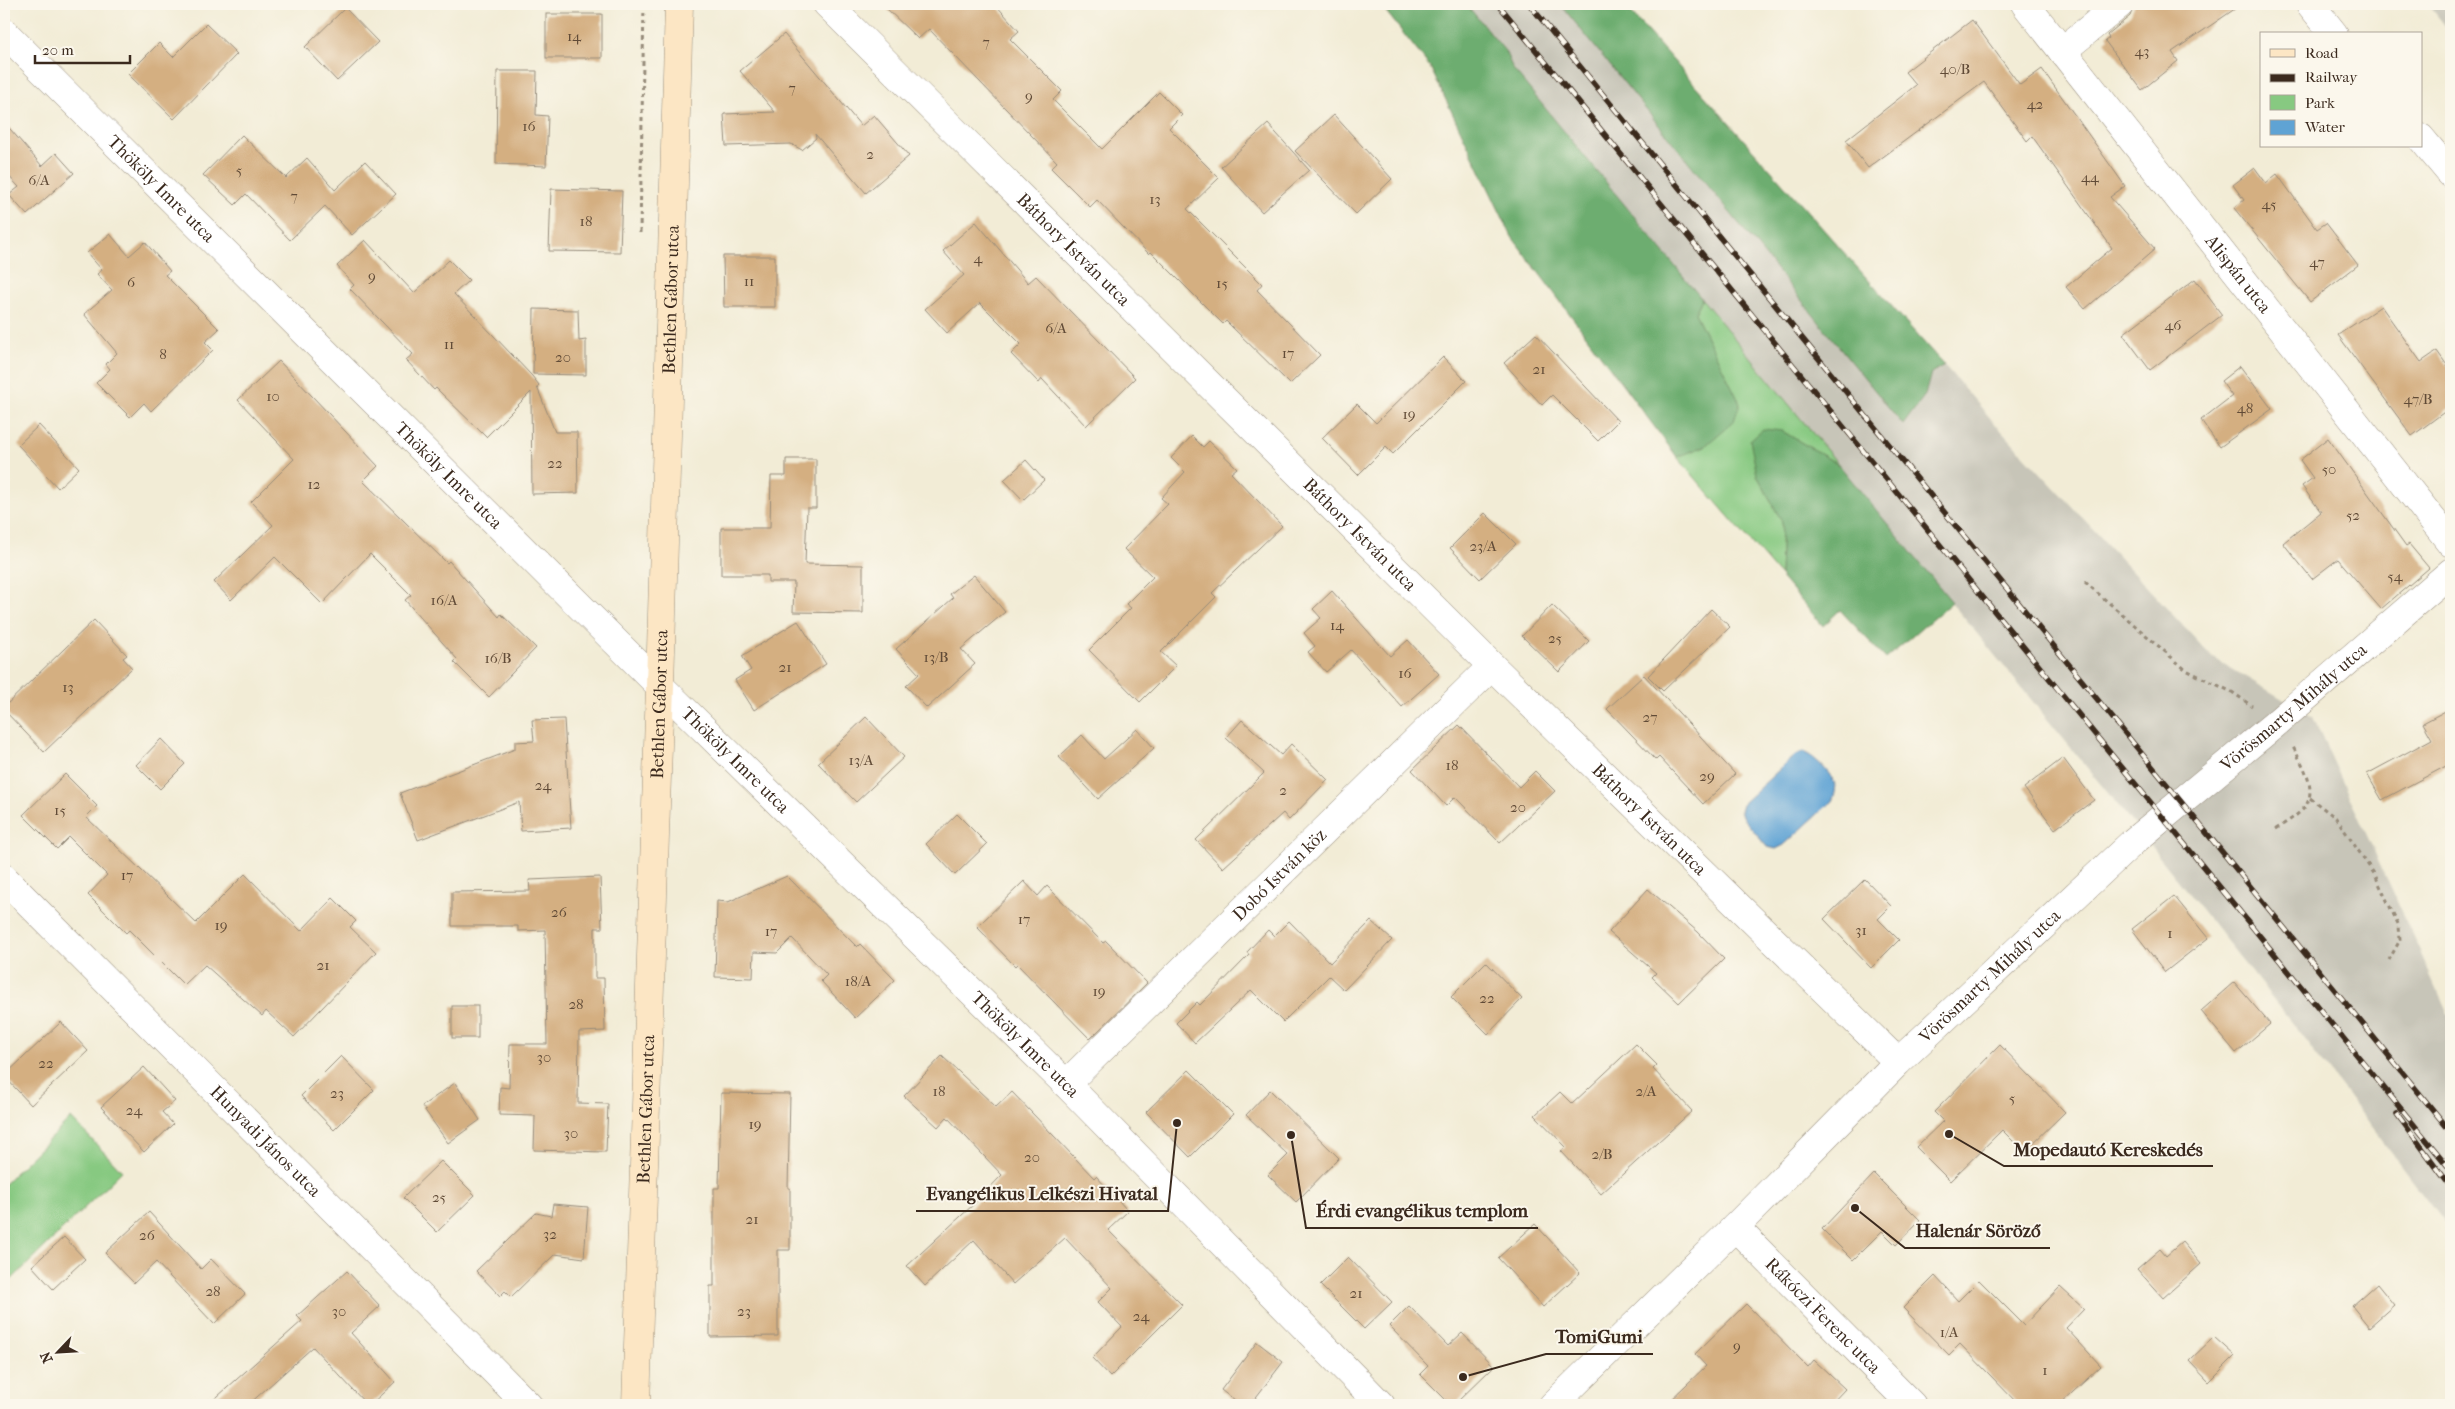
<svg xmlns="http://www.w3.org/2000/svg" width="2455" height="1409" viewBox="0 0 2455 1409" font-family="'IM FELL French Canon',serif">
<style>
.industrial{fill:#c7c5b8}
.green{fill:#87c981;stroke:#617a50}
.forest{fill:#6dad6f;stroke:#546c46}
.water{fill:#5fa3d4;stroke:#4d6679}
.building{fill:#d4af81}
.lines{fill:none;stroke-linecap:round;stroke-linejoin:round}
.street-casing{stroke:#968b7a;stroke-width:29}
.secondary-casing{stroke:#968b7a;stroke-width:29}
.path{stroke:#968b7a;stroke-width:3;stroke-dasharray:4 4;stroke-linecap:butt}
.street{stroke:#fff;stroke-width:28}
.secondary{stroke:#fce6c4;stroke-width:28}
.rail-casing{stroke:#3b2a1e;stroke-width:5.5}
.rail{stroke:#fbf7ec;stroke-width:4;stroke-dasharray:11;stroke-linecap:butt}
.labels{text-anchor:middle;stroke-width:4;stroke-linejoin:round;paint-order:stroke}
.number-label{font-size:15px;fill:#614b37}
.street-label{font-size:18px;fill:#3b2a1e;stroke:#fbf7ec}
.leader{fill:none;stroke:#3b2a1e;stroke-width:2}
.callout-dot{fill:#3b2a1e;stroke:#fbf7ec;stroke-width:2}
.callout-label{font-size:19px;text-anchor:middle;font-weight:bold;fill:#3b2a1e;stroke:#fbf7ec;stroke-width:4;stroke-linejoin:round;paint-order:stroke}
</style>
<rect width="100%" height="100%" fill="#fbf7ec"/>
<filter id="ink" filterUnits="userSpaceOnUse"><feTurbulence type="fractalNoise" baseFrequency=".02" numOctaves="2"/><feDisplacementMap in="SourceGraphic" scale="10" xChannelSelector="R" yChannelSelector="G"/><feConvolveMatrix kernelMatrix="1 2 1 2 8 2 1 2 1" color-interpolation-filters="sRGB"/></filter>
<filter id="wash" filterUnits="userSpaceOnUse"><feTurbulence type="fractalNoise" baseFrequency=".0096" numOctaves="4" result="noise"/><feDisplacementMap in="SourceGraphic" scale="20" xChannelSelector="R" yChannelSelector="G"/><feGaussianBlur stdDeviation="1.12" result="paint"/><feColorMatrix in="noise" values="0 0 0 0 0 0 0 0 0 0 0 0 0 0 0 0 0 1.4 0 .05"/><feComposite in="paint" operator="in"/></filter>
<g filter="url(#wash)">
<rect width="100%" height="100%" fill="#f2ecd6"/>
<!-- industrial -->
<g class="industrial">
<polygon points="1466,4 1560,4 1903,425 1925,395 1931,373 1944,365 1998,427 2212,657 2313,717 2451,1020 2451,1231 2290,1020 2117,804 1513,69 1505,51"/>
<polygon points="2428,4 2451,4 2451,33"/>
</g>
<!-- green -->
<g class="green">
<polygon points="1702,299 1839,465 1782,431 1757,475 1782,522 1780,576 1677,457 1705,446 1740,404 1695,313"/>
<polygon points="71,1118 122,1171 4,1287 4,1184"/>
</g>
<!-- forest -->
<g class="forest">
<polygon points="1380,4 1466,4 1505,51 1513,69 1702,299 1695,313 1740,403 1734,421 1705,446 1677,457 1512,237 1430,67"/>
<polygon points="1560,4 1623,4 1944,365 1931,373 1925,395 1903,425"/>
<polygon points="1763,429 1782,431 1839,465 1952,602 1886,659 1840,610 1823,626 1780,576 1782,522 1757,475 1750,440"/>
</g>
<!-- water -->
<path class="water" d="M 1803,752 C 1814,756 1829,771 1834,782 C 1837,788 1835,795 1832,801 L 1784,845 L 1776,849 L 1767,847 L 1743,818 L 1740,811 L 1742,804 L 1795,755 Z"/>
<g id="blocks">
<!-- building -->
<g class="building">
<polygon points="882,4 995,4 1019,31 1010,39 1062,91 1053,100 1102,149 1159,92 1182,115 1169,128 1219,178 1187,209 1262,284 1257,290 1320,355 1290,384 1226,321 1223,324 1151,252 1149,254 1097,200 1090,207 1051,168 1057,162 929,29 918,39"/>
<polygon points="2135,4 2242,4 2172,52 2178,61 2142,90 2105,41 2109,38 2107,35 2130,16"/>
<polygon points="345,8 378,42 337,81 305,47"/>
<rect x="546" y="14" width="56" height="44"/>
<polygon points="1972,20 2020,85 2042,69 2125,186 2110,197 2155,249 2085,309 2066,287 2112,248 2032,136 2027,141 1984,82 1868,168 1846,140 1916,85 1905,72"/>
<polygon points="206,24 237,54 174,119 128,74 159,43 173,57"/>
<polygon points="784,34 861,126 874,115 909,156 866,193 815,134 816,138 802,150 791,144 726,146 724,114 775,112 740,71"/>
<polygon points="497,71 537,71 536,115 548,116 546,166 496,164"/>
<polygon points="1334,115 1392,179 1356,214 1295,151"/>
<polygon points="4,122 42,166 56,153 74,173 27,215 9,195 19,187 4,171"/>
<polygon points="1268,124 1309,170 1262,212 1221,167"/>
<polygon points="242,135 286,178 307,158 335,190 365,161 396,194 352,235 325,206 290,240 246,194 235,205 203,175"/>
<polygon points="2255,168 2266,183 2277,174 2317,229 2326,223 2358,265 2310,302 2234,208 2244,200 2233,185"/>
<polygon points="551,189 622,191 620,252 549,251"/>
<polygon points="976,222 1028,283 1036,276 1135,378 1086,426 1042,379 1039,383 1011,354 1021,344 980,303 947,333 925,309 964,275 943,251"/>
<polygon points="110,234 129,256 145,242 170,271 165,275 219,329 205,342 213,350 151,411 144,403 130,417 96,383 110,369 106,364 117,353 84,314 112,290 97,274 102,270 87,253"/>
<polygon points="365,240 414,293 449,260 469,280 454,294 532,376 539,385 537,387 555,432 577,432 578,493 532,494 531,392 486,437 436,388 434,390 406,360 413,354 350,289 354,285 337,266"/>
<polygon points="723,256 775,256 775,307 724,307"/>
<polygon points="2195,279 2222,315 2150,370 2123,334"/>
<polygon points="2381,306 2421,362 2437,351 2451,371 2451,407 2412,436 2338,335"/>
<polygon points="534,309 578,310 579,341 586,340 586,375 533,374"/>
<polygon points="1536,334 1618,421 1598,441 1552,395 1542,405 1504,363"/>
<polygon points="1443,357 1466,381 1393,454 1386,447 1358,475 1322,438 1357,404 1376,423"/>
<polygon points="279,361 378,466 363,481 447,563 449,561 499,617 501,614 536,648 489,697 454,662 457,659 405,600 411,595 370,554 322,604 275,557 231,600 214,582 273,525 251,502 294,459 238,400"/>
<polygon points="2240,366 2272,409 2220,447 2201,420 2232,396 2221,381"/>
<polygon points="39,425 79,468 58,488 18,445"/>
<polygon points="1192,436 1203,447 1209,441 1237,468 1231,473 1282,526 1212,593 1216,597 1161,652 1176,666 1140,702 1089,650 1131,608 1126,604 1153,577 1124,549 1168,504 1161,498 1185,472 1171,458"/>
<polygon points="2328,438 2406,546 2409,544 2429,568 2381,609 2338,559 2312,579 2283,543 2321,512 2302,486 2313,478 2300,460"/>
<polygon points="786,459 816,459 816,508 807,508 805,564 863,565 863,613 793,612 794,582 768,582 768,575 721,575 721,528 770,528 771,476 786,476"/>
<polygon points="1026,460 1044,480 1023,500 1004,480"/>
<polygon points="1485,513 1516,544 1480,579 1450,548"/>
<polygon points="974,575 1005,612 961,649 975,664 927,708 906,686 919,674 896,649 953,598 950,594"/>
<polygon points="1332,591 1390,656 1408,640 1439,674 1402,707 1351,650 1326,672 1308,652 1315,646 1304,633 1321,618 1313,609"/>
<polygon points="1552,605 1589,641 1559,672 1522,636"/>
<polygon points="1711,609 1730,627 1663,691 1648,676"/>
<polygon points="94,620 127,655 123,658 132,668 44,752 4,710 4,707"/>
<polygon points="798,621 826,664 754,710 735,680 751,670 742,656"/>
<polygon points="1644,675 1735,774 1703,804 1659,757 1656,760 1607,709"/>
<polygon points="2451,708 2451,775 2446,766 2382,800 2367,774 2432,739 2423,723"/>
<polygon points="866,717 904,757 856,802 818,763"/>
<polygon points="564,719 571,828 521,831 519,802 418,840 400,793 515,749 515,742 534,741 532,720"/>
<polygon points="1242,720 1281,755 1291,744 1328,780 1289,820 1283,813 1223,868 1196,840 1264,773 1226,738"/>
<polygon points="1459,725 1519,787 1535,771 1555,791 1500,843 1455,797 1446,806 1412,770"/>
<polygon points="1137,729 1154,748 1098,799 1059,757 1082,735 1104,759"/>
<polygon points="161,739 185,764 160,789 136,765"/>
<polygon points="2063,758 2094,800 2055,829 2024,788"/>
<polygon points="65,774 97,806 86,817 196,923 245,874 301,931 333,898 356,921 350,927 376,952 294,1037 266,1011 262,1016 205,965 184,985 129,930 126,933 88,895 107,875 69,837 57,849 23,815"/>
<polygon points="957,814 987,844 955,875 926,844"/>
<polygon points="787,876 857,947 860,944 895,980 855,1018 821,981 827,975 792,938 777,953 754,952 753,978 715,977 717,901 728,902"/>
<polygon points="600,877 602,928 595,928 595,978 604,978 605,1031 579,1032 578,1103 608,1104 606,1152 534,1150 535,1116 499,1115 500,1087 509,1088 510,1044 547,1044 545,930 518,931 518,926 452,926 452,892 530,891 529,880"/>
<polygon points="1865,879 1891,906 1878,919 1899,940 1871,968 1824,919"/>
<polygon points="1024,881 1038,896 1047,886 1103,943 1106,941 1147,983 1090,1039 1017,964 1015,966 977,927"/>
<polygon points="1648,889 1698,932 1724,959 1679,1003 1652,977 1656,973 1609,932"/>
<polygon points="2174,896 2208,938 2165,972 2132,929"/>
<polygon points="1289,921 1330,963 1371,921 1392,940 1344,990 1329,976 1283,1022 1251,990 1195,1043 1176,1023 1197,1002 1200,1005 1249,955 1247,952 1268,930 1274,936"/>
<polygon points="1486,962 1522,999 1488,1034 1451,997"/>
<polygon points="2234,982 2270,1024 2236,1053 2201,1011"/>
<rect x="452" y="1006" width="26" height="32"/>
<polygon points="61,1022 88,1051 31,1105 4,1076"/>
<polygon points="1636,1044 1657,1065 1653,1069 1692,1111 1601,1194 1561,1151 1566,1147 1535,1115 1560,1092 1572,1104"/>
<polygon points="2000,1045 2065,1112 2024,1152 2002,1130 1950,1181 1916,1147 1943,1121 1934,1112"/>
<polygon points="341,1056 374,1090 334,1130 301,1096"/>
<polygon points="942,1056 996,1107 1012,1092 1094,1178 1096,1176 1128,1211 1108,1230 1182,1305 1110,1377 1092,1358 1122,1327 1098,1302 1112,1288 1065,1238 1013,1284 974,1240 925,1286 907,1266 974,1204 1002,1175 947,1117 938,1127 904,1096"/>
<polygon points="144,1067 175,1101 162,1112 173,1124 144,1152 101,1107"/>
<polygon points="1189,1070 1233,1114 1190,1157 1146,1112"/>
<polygon points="455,1083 480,1120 448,1143 422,1106"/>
<polygon points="1270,1090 1339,1158 1296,1202 1268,1175 1288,1155 1246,1115"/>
<polygon points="721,1093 790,1094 788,1188 790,1188 790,1250 778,1250 778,1336 710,1337 710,1286 714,1286 714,1188 719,1188"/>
<polygon points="441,1161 475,1195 437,1232 403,1198"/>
<polygon points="1874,1174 1920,1220 1896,1245 1882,1231 1853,1260 1822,1229"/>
<polygon points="553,1204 588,1207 584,1258 555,1254 511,1297 505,1291 500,1296 476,1271 536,1213 551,1216"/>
<polygon points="149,1212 201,1269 211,1259 245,1294 214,1324 156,1262 134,1283 105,1253"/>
<polygon points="1535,1224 1580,1273 1543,1307 1498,1258"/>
<polygon points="64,1237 85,1259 53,1289 32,1266"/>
<polygon points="2182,1242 2201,1264 2163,1298 2137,1269 2160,1249 2166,1256"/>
<polygon points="1348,1257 1392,1302 1364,1329 1320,1285"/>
<polygon points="347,1271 380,1306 351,1333 395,1382 370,1405 367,1405 313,1347 248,1405 208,1405 302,1321 297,1316"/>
<polygon points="1935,1276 1958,1301 1979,1280 2024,1325 2060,1287 2084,1309 2066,1328 2101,1366 2059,1405 2019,1405 1960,1344 1949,1355 1903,1308"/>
<polygon points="2377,1284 2394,1305 2369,1327 2352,1306"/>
<polygon points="1746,1304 1808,1367 1814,1360 1845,1389 1830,1405 1665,1405 1706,1366 1695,1354"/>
<polygon points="1409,1306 1448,1346 1462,1333 1494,1366 1454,1405 1451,1405 1420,1374 1428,1366 1389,1326"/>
<polygon points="2214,1337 2235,1356 2209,1382 2189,1361"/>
<polygon points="1257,1342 1283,1362 1250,1405 1240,1405 1221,1390"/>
</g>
</g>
</g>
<g filter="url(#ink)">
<use href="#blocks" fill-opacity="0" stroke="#968b7a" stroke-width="1"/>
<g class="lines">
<defs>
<g id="street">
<path id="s1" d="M 827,4 L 1492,666 L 1898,1062"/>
<path id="s2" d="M 2025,4 L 2451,543"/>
<polyline points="2310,4 2334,34"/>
<path id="s3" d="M 4,32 L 660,686 L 1066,1084 L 1381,1405"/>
<polyline points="2062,51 2120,4"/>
<polyline points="2421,138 2451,174"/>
<path id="s4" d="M 4,878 L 528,1405"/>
<path id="s5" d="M 1066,1084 L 1492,666"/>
<path id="s6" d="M 1735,1227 L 1912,1405"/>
<path id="s7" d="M 1553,1405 L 1735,1227 L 1898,1062 L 2134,841 L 2274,725 L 2451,572"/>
</g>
<g id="secondary">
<path id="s8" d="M 636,1405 L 660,686 L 679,4"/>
</g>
</defs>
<!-- street casing -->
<use href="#street" class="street-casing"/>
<!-- secondary casing -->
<use href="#secondary" class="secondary-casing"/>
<!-- path -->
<g class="path">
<polyline points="640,233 644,4"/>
<polyline points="2085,582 2186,670 2232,692 2252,706"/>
<polyline points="2310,798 2336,818 2375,875 2399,926 2400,940 2389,960"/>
<path d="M 2276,829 C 2285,823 2297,816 2304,808 C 2319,790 2302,764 2293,747"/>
</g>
<!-- street -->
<use href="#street" class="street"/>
<!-- secondary -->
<use href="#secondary" class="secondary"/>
<defs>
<g id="rail">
<polyline points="1498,4 2451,1170"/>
<polyline points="1529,4 2451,1132"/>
<polyline points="2397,1114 2451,1187"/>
</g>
</defs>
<!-- rail casing -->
<use href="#rail" class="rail-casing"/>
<!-- rail -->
<use href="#rail" class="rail"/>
</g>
</g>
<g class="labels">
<!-- number labels -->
<g class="number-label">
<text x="574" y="41">14</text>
<text x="986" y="47">7</text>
<text x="2142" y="56">43</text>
<text x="1955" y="74">40/B</text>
<text x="792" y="93">7</text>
<text x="1029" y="101">9</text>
<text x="2035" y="109">42</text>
<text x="529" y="131">16</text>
<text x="870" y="159">2</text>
<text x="239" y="175">5</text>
<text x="2090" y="182">44</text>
<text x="39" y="185">6/A</text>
<text x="294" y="201">7</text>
<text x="1155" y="204">13</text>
<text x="2269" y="209">45</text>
<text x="586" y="226">18</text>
<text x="978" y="263">4</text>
<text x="2317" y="267">47</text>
<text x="372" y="281">9</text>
<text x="749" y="286">11</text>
<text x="131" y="287">6</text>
<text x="1222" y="288">15</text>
<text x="2173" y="330">46</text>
<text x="1056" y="333">6/A</text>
<text x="449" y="349">11</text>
<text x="1288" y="358">17</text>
<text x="163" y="359">8</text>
<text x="563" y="362">20</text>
<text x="1539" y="374">21</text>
<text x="273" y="401">10</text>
<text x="2418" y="404">47/B</text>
<text x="2245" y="413">48</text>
<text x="1409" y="419">19</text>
<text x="555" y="468">22</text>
<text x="2329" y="474">50</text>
<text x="314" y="489">12</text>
<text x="2353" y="520">52</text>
<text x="1483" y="551">23/A</text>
<text x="2395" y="581">54</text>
<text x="444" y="605">16/A</text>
<text x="1337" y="630">14</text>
<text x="1555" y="643">25</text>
<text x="936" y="662">13/B</text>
<text x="498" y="663">16/B</text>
<text x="785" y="672">21</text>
<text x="1405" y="678">16</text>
<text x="68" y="692">13</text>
<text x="1650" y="722">27</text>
<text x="861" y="765">13/A</text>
<text x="1452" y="770">18</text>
<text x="1707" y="781">29</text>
<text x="543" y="790">24</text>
<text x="1283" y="795">2</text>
<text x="1518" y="812">20</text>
<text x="60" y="815">15</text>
<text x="127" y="880">17</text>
<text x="559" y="917">26</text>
<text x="1024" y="924">17</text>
<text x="221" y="930">19</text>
<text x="1861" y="935">31</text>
<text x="771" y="936">17</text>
<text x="2170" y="938">1</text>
<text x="323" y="970">21</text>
<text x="858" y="986">18/A</text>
<text x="1099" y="996">19</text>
<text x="1487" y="1003">22</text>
<text x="576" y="1009">28</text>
<text x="544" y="1062">30</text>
<text x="46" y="1068">22</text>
<text x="939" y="1096">18</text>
<text x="1646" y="1096">2/A</text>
<text x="337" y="1098">23</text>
<text x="2012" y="1103">5</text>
<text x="134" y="1115">24</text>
<text x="755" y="1129">19</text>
<text x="571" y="1138">30</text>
<text x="1602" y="1159">2/B</text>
<text x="1032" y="1162">20</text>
<text x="439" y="1202">25</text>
<text x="752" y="1224">21</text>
<text x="550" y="1239">32</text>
<text x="147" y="1240">26</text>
<text x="213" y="1296">28</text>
<text x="1356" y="1298">21</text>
<text x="339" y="1316">30</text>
<text x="744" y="1316">23</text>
<text x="1141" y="1321">24</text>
<text x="1949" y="1337">1/A</text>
<text x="1737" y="1351">9</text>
<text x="2045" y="1375">1</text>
</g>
<!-- street labels -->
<g class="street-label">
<text dy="6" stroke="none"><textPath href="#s3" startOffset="222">Thököly Imre utca</textPath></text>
<text dy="6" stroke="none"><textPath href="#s1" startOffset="348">Báthory István utca</textPath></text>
<text dy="6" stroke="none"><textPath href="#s2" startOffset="344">Alispán utca</textPath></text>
<text dy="6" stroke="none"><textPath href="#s8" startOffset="1106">Bethlen Gábor utca</textPath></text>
<text dy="6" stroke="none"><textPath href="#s3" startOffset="628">Thököly Imre utca</textPath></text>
<text dy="6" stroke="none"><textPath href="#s1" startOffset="752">Báthory István utca</textPath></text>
<text dy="6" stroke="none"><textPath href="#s8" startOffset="701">Bethlen Gábor utca</textPath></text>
<text dy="6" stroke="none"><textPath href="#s7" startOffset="1018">Vörösmarty Mihály utca</textPath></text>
<text dy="6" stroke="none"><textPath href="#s3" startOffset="1032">Thököly Imre utca</textPath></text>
<text dy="6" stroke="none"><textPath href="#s1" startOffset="1158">Báthory István utca</textPath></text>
<text dy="6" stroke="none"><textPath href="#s5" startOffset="299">Dobó István köz</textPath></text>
<text dy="6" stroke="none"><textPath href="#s7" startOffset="612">Vörösmarty Mihály utca</textPath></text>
<text dy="6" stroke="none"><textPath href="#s3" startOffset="1438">Thököly Imre utca</textPath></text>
<text dy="6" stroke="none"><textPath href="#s8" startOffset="296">Bethlen Gábor utca</textPath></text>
<text dy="6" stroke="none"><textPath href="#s4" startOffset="371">Hunyadi János utca</textPath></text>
<text dy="6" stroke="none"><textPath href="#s6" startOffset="125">Rákóczi Ferenc utca</textPath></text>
</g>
</g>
<!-- callouts -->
<path class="leader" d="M1949 1134L2004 1166H2213M1177 1123L1168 1211H916M1291 1135L1306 1228H1538M1855 1208L1905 1248H2050M1463 1377L1546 1354H1653"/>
<g class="callout-dot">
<circle cx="1949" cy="1134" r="5"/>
<circle cx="1177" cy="1123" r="5"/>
<circle cx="1291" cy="1135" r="5"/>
<circle cx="1855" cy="1208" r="5"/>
<circle cx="1463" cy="1377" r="5"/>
</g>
<g class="callout-label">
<text x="2108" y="1156">Mopedautó Kereskedés</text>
<text x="1042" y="1200">Evangélikus Lelkészi Hivatal</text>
<text x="1422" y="1217">Érdi evangélikus templom</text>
<text x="1978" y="1237">Halenár Söröző</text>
<text x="1599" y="1343">TomiGumi</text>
</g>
<!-- margin -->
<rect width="2455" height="1409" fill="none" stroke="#fbf7ec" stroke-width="20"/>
<!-- legend -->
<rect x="2260" y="32" width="162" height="115" fill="#fbf7ec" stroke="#aea59a"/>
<rect x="2270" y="49" width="25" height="8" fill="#fce6c4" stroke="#aea59a"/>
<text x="2305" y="58" font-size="15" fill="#3b2a1e">Road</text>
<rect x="2270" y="74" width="25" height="8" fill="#3b2a1e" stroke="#aea59a"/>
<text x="2305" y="82" font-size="15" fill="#3b2a1e">Railway</text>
<rect x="2270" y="95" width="25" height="15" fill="#87c981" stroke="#aea59a"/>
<text x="2305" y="108" font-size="15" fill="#3b2a1e">Park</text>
<rect x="2270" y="120" width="25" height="15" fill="#5fa3d4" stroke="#aea59a"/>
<text x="2305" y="132" font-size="15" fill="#3b2a1e">Water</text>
<!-- north arrow -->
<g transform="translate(58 1352) rotate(245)" stroke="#fbf7ec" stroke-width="4" paint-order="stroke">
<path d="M0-4L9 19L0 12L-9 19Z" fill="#3b2a1e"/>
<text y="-8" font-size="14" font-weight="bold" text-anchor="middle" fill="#3b2a1e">N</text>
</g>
<!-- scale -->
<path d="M35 55v8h95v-8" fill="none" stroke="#3b2a1e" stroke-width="2.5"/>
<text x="42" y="55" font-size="15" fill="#3b2a1e" stroke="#fbf7ec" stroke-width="4" paint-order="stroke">20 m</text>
</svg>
